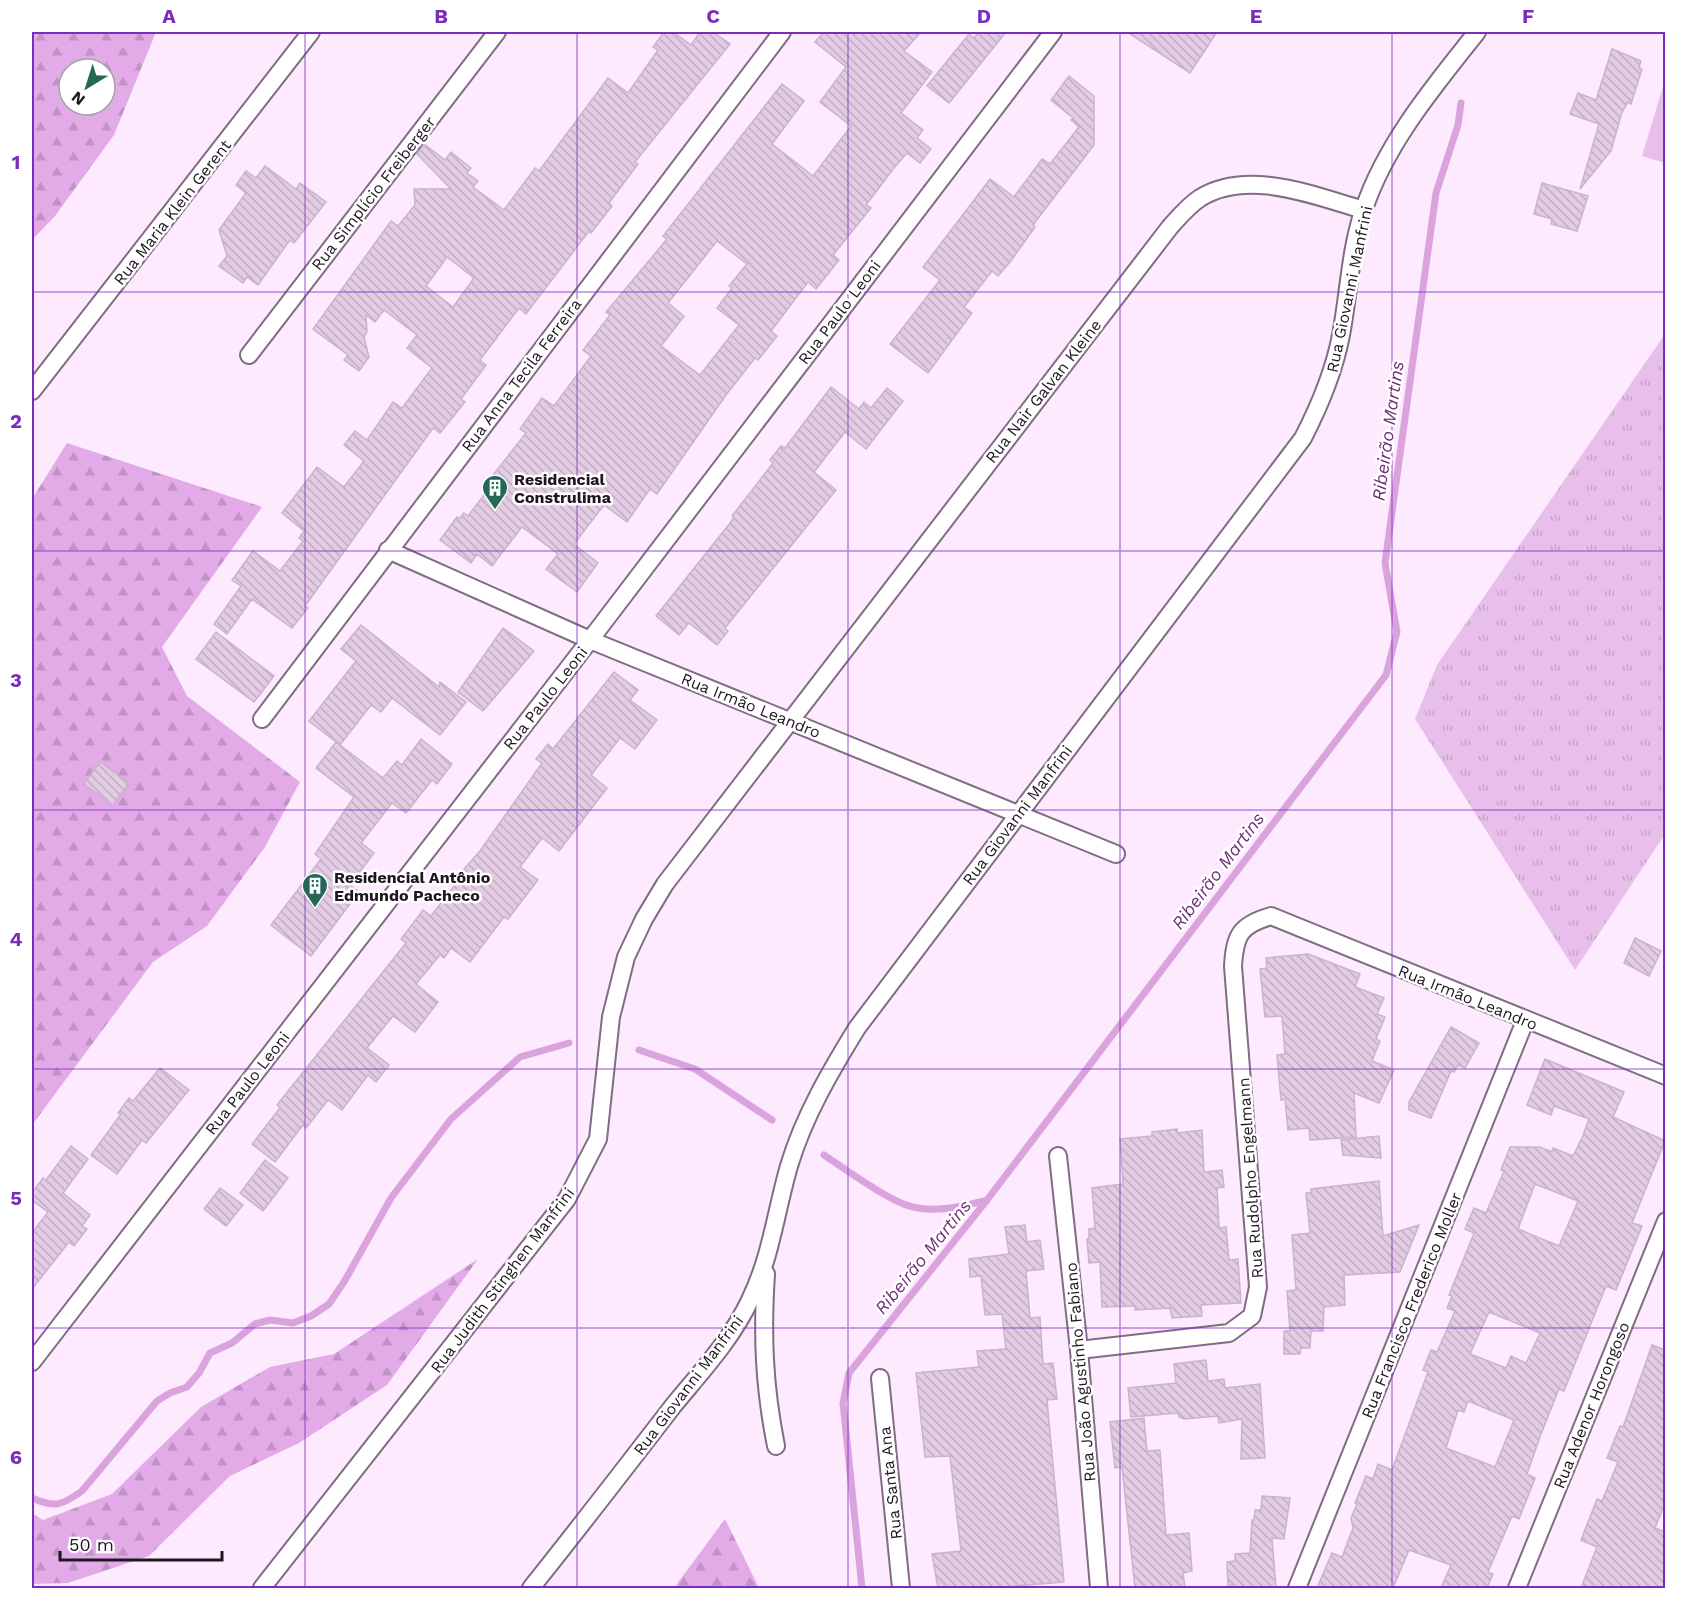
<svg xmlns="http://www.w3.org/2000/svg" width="1697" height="1620" viewBox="0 0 1697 1620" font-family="'Work Sans',sans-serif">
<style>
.grass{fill:url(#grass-tufts)}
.forest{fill:url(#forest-firs);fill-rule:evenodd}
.pitch{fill:#e7bfea}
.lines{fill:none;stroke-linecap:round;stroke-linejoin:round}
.stream{stroke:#daa3de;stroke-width:7}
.building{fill:url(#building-back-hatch);stroke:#cab3cc;stroke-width:1.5;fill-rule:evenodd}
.minor-casing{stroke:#816c83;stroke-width:20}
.minor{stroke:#fff;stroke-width:16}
.grid{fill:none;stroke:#7b2cbf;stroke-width:1.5;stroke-opacity:0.55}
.labels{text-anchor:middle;stroke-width:5;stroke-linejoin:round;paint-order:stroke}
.street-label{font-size:16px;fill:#1f1720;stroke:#fff}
.poi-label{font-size:16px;font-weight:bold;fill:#1f1720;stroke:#fff;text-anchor:start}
.water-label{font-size:18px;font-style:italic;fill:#6f2f76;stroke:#fff}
.neatline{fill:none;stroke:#7b2cbf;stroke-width:2}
.grid-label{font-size:20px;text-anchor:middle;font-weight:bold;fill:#7b2cbf}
</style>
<defs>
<pattern id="grass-tufts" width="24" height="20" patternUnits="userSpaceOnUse" patternTransform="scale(1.5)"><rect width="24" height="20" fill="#e7bfea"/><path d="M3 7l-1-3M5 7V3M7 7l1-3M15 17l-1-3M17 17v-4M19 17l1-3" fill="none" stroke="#c6a3c8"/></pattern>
<pattern id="forest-firs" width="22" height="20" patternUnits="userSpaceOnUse" patternTransform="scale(1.5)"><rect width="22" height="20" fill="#e2abe7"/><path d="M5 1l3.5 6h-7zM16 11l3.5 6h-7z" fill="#c192c6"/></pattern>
<pattern id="building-back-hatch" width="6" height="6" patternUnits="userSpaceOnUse" patternTransform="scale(1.5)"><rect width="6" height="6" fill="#e3cbe4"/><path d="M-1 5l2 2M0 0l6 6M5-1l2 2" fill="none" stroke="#c2aec3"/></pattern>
</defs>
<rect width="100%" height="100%" fill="#fdeaff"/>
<!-- grass -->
<polygon class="grass" points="1665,334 1665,834 1575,970 1415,719 1437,665"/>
<!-- forest -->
<g class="forest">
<path d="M 32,32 L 156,32 L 114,135 L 55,216 L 32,240 ZM 69,69 L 105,69 L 105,105 L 69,105 Z"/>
<polygon points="67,443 262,507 162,647 187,696 300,782 265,847 207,926 153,962 32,1125 32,499"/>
<polygon points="478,1259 387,1385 299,1443 230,1476 149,1556 68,1583 32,1584 32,1513 43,1520 112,1494 201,1407 270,1367 334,1354"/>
<polygon points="725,1519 759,1588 674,1588"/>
</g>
<!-- pitch -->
<polygon class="pitch" points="1665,80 1666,163 1665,163 1642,156"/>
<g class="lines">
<!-- stream -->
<g class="stream">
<polyline points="639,1050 695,1069 772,1120"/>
<path d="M 824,1155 C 845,1169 890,1202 913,1207 C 938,1213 964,1206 987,1200"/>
<path d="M 32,1498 C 55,1508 61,1506 82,1491 L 157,1401 L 170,1393 L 187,1387 L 199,1373 L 210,1353 L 232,1343 L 255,1324 L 270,1320 L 293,1323 L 311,1316 L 329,1304 L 344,1282 L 391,1198 L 451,1119 L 520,1057 L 569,1043"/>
<polyline points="862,1588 843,1403 849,1373 987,1200 1386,675 1397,632 1385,563 1436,193 1458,125 1461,103"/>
</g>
</g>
<!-- building -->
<g class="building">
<path d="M 664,32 L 673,32 L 691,45 L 700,32 L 713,32 L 730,44 L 635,162 L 638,164 L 609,203 L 612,206 L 591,233 L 589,231 L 526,314 L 519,308 L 480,360 L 486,365 L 461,399 L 465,402 L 440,433 L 433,428 L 305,606 L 308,608 L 292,628 L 252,599 L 227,634 L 214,624 L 241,586 L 232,580 L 253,551 L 280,571 L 303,541 L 299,538 L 304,531 L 282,513 L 317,467 L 344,487 L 364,461 L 344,445 L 355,431 L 367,440 L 393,402 L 402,408 L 432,368 L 407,348 L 417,335 L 384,310 L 375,322 L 366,315 L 367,332 L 364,337 L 369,357 L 359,371 L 344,360 L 348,355 L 313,329 L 391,221 L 398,226 L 415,205 L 414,189 L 451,189 L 417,154 L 424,144 L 445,160 L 451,152 L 471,168 L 467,173 L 478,181 L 473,187 L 504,210 L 535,168 L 539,171 L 608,78 L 628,93 L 658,50 L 653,47 ZM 447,257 L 474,278 L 453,307 L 426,286 Z"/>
<path d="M 824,32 L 921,32 L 904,51 L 932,72 L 901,113 L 923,130 L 917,138 L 931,149 L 920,163 L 907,153 L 894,168 L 866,205 L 871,208 L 833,255 L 839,260 L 816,289 L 808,282 L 771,331 L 777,336 L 758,360 L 755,358 L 726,395 L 657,494 L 650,489 L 627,522 L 604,505 L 574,544 L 598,563 L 577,592 L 546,569 L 558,554 L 522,527 L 492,566 L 477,554 L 471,563 L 440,540 L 457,517 L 459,519 L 464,513 L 468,516 L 497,478 L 493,475 L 526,433 L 520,429 L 542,398 L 554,406 L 591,356 L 583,350 L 610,315 L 606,312 L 667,239 L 663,236 L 782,84 L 804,101 L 772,144 L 813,176 L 851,126 L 820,102 L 846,67 L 815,42 ZM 717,241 L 747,264 L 729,286 L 732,288 L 717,308 L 739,325 L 700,375 L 661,346 L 684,316 L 668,303 Z"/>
<polygon points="979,32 1006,32 949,103 927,86 969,34 974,38"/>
<polygon points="1127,32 1217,32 1190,73"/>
<polygon points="1612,49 1641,61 1639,68 1642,69 1631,104 1628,102 1622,112 1611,151 1580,189 1599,124 1570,114 1578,93 1596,100"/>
<polygon points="1069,76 1094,96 1094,145 1033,225 1035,227 1010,262 998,276 992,271 964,307 972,313 928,373 890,344 940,280 923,267 990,179 1014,197 1042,159 1050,164 1079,127 1071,120 1073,118 1051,100"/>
<polygon points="265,166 296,189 300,183 326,202 294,243 290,240 258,285 247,277 243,283 219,266 227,256 219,230 246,193 236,185 246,171 256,178"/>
<polygon points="1542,183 1588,196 1577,231 1551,224 1552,219 1534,214"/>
<polygon points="831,387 859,409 864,402 871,408 887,388 903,401 866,449 845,432 814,472 836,490 725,628 728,631 717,645 689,623 679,635 656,616 734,518 732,516 773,463 770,460 781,446 785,448"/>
<polygon points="361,625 439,687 440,682 466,702 440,735 392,698 381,712 371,705 340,745 309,721 356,661 341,649"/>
<polygon points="503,628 534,651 483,711 458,692"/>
<polygon points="216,632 274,676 254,702 196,659"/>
<polygon points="614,672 638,690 630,700 657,720 635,749 620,738 591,775 607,788 559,851 542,838 520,867 538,880 508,919 504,917 470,962 451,948 444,958 440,955 416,984 438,1002 415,1032 393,1016 367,1048 389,1065 376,1082 368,1075 342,1110 328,1100 306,1128 303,1125 275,1162 252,1144 280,1108 277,1105 406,943 401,939 423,910 431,916 458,881 455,879 480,851 542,763 536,759 548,744 553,749"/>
<polygon points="421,739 452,764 437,784 432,780 406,813 392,803 361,843 374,853 350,885 359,892 311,956 271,925 321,859 315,854 354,797 316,768 336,742 383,778 397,761 402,765"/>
<polygon points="100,762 129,783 113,805 84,784"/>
<polygon points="1635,938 1661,951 1649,976 1624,963"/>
<polygon points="1308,954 1360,974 1355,987 1384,998 1377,1014 1385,1017 1376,1039 1380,1041 1372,1061 1394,1070 1379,1103 1354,1093 1356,1137 1310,1140 1309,1128 1288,1130 1285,1099 1281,1100 1277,1055 1285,1054 1282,1016 1265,1017 1260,969 1267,968 1266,958"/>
<polygon points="1451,1027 1479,1043 1465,1068 1458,1065 1454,1072 1451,1071 1431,1118 1409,1110 1409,1102"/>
<path d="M 1545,1059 L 1624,1092 L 1613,1117 L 1665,1141 L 1632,1223 L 1642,1226 L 1616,1290 L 1606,1286 L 1564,1391 L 1559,1389 L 1541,1434 L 1527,1474 L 1535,1478 L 1519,1519 L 1512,1516 L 1488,1572 L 1493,1574 L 1487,1588 L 1441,1588 L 1451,1565 L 1409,1550 L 1393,1588 L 1317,1588 L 1332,1553 L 1342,1557 L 1353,1528 L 1351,1518 L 1357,1504 L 1355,1503 L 1366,1476 L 1373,1479 L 1378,1464 L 1392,1470 L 1428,1372 L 1423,1370 L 1431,1350 L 1437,1352 L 1455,1311 L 1447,1308 L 1452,1296 L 1449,1295 L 1474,1233 L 1465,1229 L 1474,1208 L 1486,1213 L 1504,1171 L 1501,1170 L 1510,1147 L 1540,1147 L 1552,1152 L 1553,1148 L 1573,1156 L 1582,1138 L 1589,1119 L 1554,1106 L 1551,1115 L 1527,1105 ZM 1535,1184 L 1578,1201 L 1559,1246 L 1518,1229 ZM 1489,1312 L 1540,1333 L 1526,1363 L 1511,1356 L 1506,1368 L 1470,1354 ZM 1468,1401 L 1514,1420 L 1495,1467 L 1446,1448 L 1458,1410 L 1464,1412 Z"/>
<polygon points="160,1068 189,1090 146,1143 142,1140 117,1174 91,1155 121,1114 118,1113 129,1098 133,1101"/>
<polygon points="1177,1129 1178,1133 1202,1130 1204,1172 1222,1170 1224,1187 1217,1188 1219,1228 1226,1227 1229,1260 1238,1259 1241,1303 1201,1305 1202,1316 1172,1318 1170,1308 1135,1310 1135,1306 1102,1307 1100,1262 1089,1263 1087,1239 1089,1239 1089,1229 1095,1228 1092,1188 1123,1184 1120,1139 1152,1136 1152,1132"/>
<polygon points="1379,1136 1381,1158 1343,1155 1341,1140"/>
<polygon points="71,1146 88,1159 63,1193 90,1215 82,1226 87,1229 74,1246 69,1242 32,1289 32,1233 48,1212 32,1200 32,1193 43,1178 46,1180"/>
<polygon points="265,1160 288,1178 263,1211 240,1193"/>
<polygon points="1379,1181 1383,1236 1419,1225 1400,1272 1344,1275 1345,1305 1324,1307 1323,1331 1311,1331 1310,1348 1301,1348 1300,1354 1284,1354 1284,1331 1290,1331 1287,1291 1296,1290 1292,1235 1310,1233 1306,1193 1312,1192 1311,1189"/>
<polygon points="220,1188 243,1205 226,1226 204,1209"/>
<polygon points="1025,1225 1027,1242 1040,1240 1044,1269 1026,1271 1030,1318 1040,1317 1043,1364 1053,1363 1057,1399 1047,1400 1064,1582 993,1588 938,1588 932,1554 961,1551 950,1456 925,1457 916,1373 979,1367 977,1351 1006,1349 1002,1314 985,1315 981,1276 970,1277 969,1259 1009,1254 1005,1227"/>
<polygon points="1652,1345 1665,1350 1665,1503 1655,1528 1665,1532 1665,1588 1581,1588 1597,1547 1581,1540 1597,1499 1602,1501 1618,1462 1607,1458 1620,1426 1623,1427"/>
<polygon points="1206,1360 1208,1381 1224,1379 1225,1388 1260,1384 1265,1458 1241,1459 1242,1419 1219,1423 1218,1416 1184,1419 1179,1417 1178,1413 1131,1417 1128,1388 1176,1383 1174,1364"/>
<polygon points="1144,1418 1147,1451 1160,1450 1166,1535 1189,1533 1192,1571 1183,1573 1185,1588 1135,1588 1122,1467 1115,1468 1110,1422"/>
<polygon points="1262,1496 1290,1498 1284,1539 1272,1538 1276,1588 1236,1588 1235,1585 1228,1585 1227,1562 1235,1561 1235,1554 1250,1553 1252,1520 1254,1520 1255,1510 1261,1510"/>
</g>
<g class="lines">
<defs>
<g id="minor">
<polyline points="249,355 497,32"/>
<polyline points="32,391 311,32"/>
<polyline points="388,550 590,640 1116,854"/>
<polyline points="262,719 782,32"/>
<polyline points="1058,1156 1079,1350 1099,1588"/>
<path d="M 766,1274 C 762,1335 764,1386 776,1446"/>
<path d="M 1079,1350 L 1229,1333 L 1252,1316 L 1258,1287 L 1233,966 C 1235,935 1240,925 1271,916 L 1666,1076"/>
<polyline points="32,1362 590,640 1053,32"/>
<polyline points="880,1378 901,1588"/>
<path d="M 262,1588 L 567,1199 L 598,1139 L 611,1017 L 626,957 L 644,919 L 665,884 L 1170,227 C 1179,217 1188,206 1200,198 C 1248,168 1314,196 1364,210"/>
<path d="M 531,1588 C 579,1528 626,1467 673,1406 C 700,1373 732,1339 750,1300 C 771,1257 776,1211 789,1166 C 804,1116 830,1072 857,1028 L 1303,438 C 1320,405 1334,372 1341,335 C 1349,293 1350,249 1364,209 C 1386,143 1435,85 1477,32"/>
<polyline points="1297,1588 1525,1021"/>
<polyline points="1517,1588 1666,1221"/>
</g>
</defs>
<!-- minor casing -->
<use href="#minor" class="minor-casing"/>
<!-- minor -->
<use href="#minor" class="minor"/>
</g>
<!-- grid -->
<path class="grid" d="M 305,32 L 305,1588M 577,32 L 577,1588M 848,32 L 848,1588M 1120,32 L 1120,1588M 1392,32 L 1392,1588M 32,292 L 1666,292M 32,551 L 1666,551M 32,810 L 1666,810M 32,1069 L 1666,1069M 32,1328 L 1666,1328"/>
<!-- icons -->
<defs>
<symbol id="building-pin" viewBox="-11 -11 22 30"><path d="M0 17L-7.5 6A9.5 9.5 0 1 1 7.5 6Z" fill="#256757" stroke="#fff"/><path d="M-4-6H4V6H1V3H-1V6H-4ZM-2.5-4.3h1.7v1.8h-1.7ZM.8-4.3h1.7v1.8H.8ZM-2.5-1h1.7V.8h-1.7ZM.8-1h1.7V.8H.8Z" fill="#fff"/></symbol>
</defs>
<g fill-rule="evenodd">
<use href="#building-pin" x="480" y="473" width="30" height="40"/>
<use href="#building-pin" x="300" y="871" width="30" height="40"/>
</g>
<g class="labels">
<!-- street labels -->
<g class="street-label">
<text transform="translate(373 193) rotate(-52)" y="6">Rua Simplício Freiberger</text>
<text transform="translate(172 212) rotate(-52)" y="6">Rua Maria Klein Gerent</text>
<text transform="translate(1349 289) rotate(-78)" y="6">Rua Giovanni Manfrini</text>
<text transform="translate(839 312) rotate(-53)" y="6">Rua Paulo Leoni</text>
<text transform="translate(521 375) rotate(-53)" y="6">Rua Anna Tecila Ferreira</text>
<text transform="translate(1043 391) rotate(-52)" y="6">Rua Nair Galvan Kleine</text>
<text transform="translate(545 698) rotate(-52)" y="6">Rua Paulo Leoni</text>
<text transform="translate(751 705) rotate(22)" y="6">Rua Irmão Leandro</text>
<text transform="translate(1017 815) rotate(-53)" y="6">Rua Giovanni Manfrini</text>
<text transform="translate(1468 997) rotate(22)" y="6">Rua Irmão Leandro</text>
<text transform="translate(247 1083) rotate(-52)" y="6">Rua Paulo Leoni</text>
<text transform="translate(1250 1178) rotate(-94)" y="6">Rua Rudolpho Engelmann</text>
<text transform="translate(502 1280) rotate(-53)" y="6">Rua Judith Stinghen Manfrini</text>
<text transform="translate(1411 1305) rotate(-68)" y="6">Rua Francisco Frederico Moller</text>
<text transform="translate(1080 1372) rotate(-95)" y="6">Rua João Agustinho Fabiano</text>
<text transform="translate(688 1385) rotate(-53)" y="6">Rua Giovanni Manfrini</text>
<text transform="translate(1591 1405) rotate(-68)" y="6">Rua Adenor Horongoso</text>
<text transform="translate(890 1483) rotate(-96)" y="6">Rua Santa Ana</text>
</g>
<!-- poi labels -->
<g class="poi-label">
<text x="514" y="485">Residencial<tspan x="514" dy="18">Construlima</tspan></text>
<text x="334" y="883">Residencial Antônio<tspan x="334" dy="18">Edmundo Pacheco</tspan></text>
</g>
<!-- water labels -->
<g class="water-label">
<text transform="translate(1388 431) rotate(-82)" y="6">Ribeirão Martins</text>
<text transform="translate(1218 871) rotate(-53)" y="6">Ribeirão Martins</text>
<text transform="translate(923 1257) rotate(-51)" y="6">Ribeirão Martins</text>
</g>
</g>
<!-- border -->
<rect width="1697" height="1620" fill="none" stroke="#ffffff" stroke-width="66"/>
<!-- north arrow -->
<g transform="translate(87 87) rotate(218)"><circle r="28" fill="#ffffff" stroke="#a5a2a6" stroke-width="1.5"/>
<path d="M0-4.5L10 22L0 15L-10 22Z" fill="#256757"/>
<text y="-9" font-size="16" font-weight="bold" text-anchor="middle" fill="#1f1720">N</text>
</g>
<!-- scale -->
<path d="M60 1551v9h162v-9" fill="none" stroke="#1f1720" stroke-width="3"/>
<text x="69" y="1551" font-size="18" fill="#1f1720" stroke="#ffffff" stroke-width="4.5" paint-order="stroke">50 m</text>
<rect x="33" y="33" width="1631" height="1554" class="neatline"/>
<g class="grid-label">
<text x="169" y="23">A</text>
<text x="441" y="23">B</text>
<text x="713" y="23">C</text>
<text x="984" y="23">D</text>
<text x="1256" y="23">E</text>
<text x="1528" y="23">F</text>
<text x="16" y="169">1</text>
<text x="16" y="428">2</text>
<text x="16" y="687">3</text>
<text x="16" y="946">4</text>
<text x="16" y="1205">5</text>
<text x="16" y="1464">6</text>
</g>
</svg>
